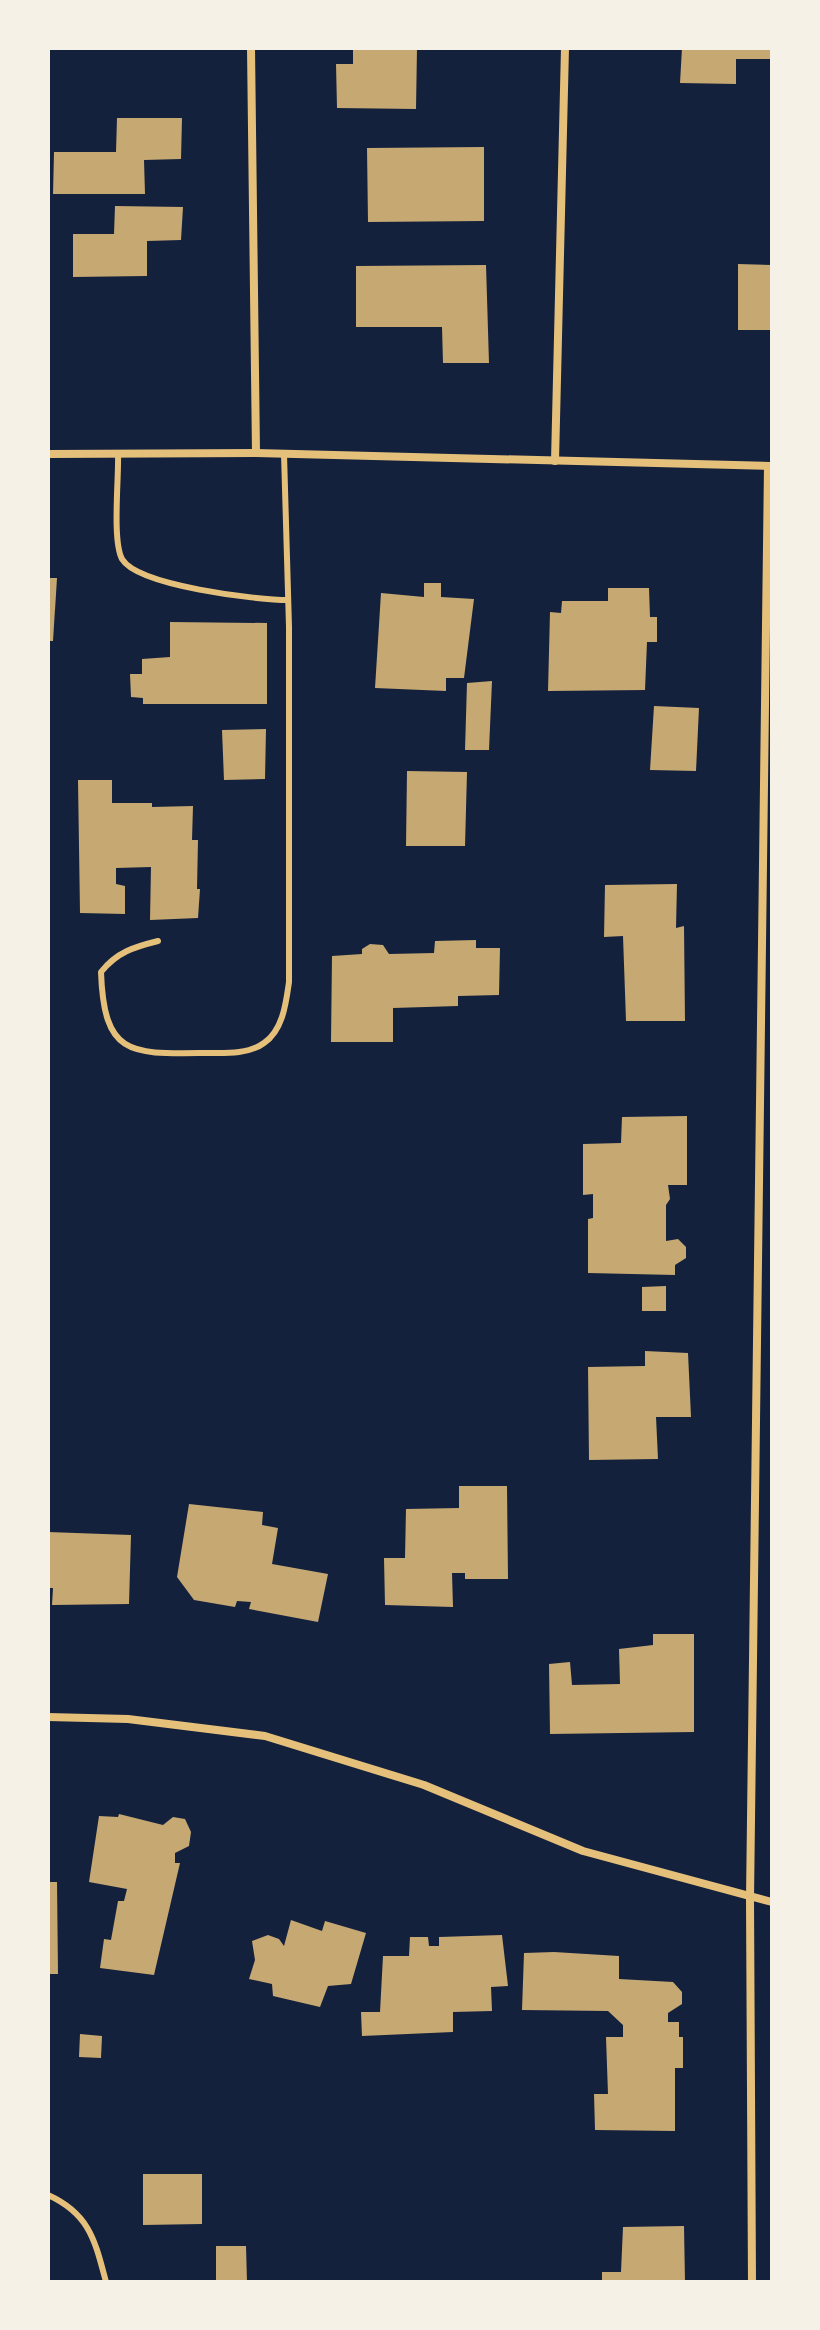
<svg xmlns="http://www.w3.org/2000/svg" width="820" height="2330" viewBox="0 0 820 2330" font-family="Poppins,sans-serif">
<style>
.building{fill:#c6a872}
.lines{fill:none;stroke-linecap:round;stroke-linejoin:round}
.service{stroke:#e5c07b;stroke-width:6}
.minor{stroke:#e5c07b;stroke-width:8}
</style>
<rect width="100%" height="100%" fill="#14213d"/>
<!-- building -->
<g class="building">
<polygon points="353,48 417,48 416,109 337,108 336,64 353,64"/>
<polygon points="682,48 772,48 772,59 736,59 736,84 680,83"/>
<polygon points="117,118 182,118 181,159 144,160 145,194 53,194 54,152 116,152"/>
<polygon points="484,147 484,221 368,222 367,148"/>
<polygon points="115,206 183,207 181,240 147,241 147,276 73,277 73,234 114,234"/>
<polygon points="738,264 772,265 772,330 738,330"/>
<polygon points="486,265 489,363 443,363 442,327 356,327 356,266"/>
<polygon points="48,578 57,578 53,641 48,641"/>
<polygon points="424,583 441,583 441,597 474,599 464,678 446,678 446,691 375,688 381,593 424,597"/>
<polygon points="608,588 649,588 650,617 657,617 657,642 647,642 645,690 548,691 550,612 561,613 562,601 608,601"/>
<polygon points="170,622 267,623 267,704 143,704 143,698 131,697 130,674 142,674 142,659 170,657"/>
<polygon points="492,681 489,750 465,750 467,683"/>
<polygon points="654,706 699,708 696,771 650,770"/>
<polygon points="266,729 265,779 224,780 222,730"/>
<polygon points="407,771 467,772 465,846 406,846"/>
<polygon points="78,780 112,780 112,803 152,803 152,807 193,806 192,840 198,840 197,889 200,889 198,918 150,920 151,867 116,868 116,884 125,886 125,914 80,913"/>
<polygon points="677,884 676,928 684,926 685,1021 626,1021 623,936 604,937 605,885"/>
<polygon points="476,940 476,948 500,948 499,995 458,996 458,1006 393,1008 393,1042 331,1042 332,956 362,954 362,949 370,944 383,945 389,954 434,953 435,941"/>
<polygon points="687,1116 687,1185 668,1185 670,1199 666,1205 666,1241 678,1239 686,1247 686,1258 675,1265 675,1275 588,1273 588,1219 593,1218 593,1194 583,1195 583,1144 621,1143 622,1117"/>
<polygon points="666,1286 666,1311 642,1311 642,1287"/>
<polygon points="645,1351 688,1353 691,1417 656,1417 658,1459 589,1460 588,1367 645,1366"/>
<polygon points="459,1486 507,1486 508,1579 465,1579 465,1573 452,1573 453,1607 385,1605 384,1558 405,1558 406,1509 459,1508"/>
<polygon points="189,1504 263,1512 262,1525 278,1528 272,1564 328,1574 318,1622 249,1609 251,1602 237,1601 235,1607 194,1600 177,1577"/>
<polygon points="48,1532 131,1535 129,1604 52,1605 53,1588 48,1588"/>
<polygon points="653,1634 694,1634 694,1732 550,1734 549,1664 570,1662 572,1685 620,1684 619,1649 653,1645"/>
<polygon points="119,1814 163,1825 173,1817 185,1819 191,1832 189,1846 175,1853 175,1863 180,1863 154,1975 100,1968 104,1939 111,1940 118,1901 124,1901 127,1889 89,1882 99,1816 118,1817"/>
<polygon points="48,1882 57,1882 58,1974 48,1974"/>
<polygon points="291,1920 322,1931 325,1921 366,1933 351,1984 328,1986 320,2007 273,1996 272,1984 249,1979 255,1960 252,1941 268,1935 279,1939 284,1946"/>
<polygon points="502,1935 508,1986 491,1987 492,2011 453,2012 453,2032 362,2036 361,2012 380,2012 383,1956 409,1956 410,1937 428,1937 429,1946 439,1946 439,1937"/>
<polygon points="554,1952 619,1956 619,1979 673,1982 682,1992 682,2004 668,2013 668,2022 679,2022 679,2037 683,2037 683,2068 675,2068 675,2131 595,2130 594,2094 608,2094 606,2037 623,2037 623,2025 608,2011 522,2010 524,1953"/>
<polygon points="80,2034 102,2036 101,2058 79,2057"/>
<polygon points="143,2174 202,2174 202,2224 143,2225"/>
<polygon points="684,2226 685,2282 602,2282 602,2272 621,2272 623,2227"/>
<polygon points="216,2246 246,2246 247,2282 216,2282"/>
</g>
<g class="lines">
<!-- service -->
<g class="service">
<path d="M 118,454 C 119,477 112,540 122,559 C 138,586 257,600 288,600"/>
<path d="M 158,941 C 134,947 117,952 101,972 C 104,1056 130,1054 204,1053 C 223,1053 248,1055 264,1043 C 283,1030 286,1003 289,982 L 289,627 L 284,454"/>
<path d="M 48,2195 C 90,2214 95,2241 106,2282"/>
</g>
<!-- minor -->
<g class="minor">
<polyline points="251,48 256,453"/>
<polyline points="48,454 256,453 771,466"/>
<polyline points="555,461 565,48"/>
<polyline points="48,1717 128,1719 265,1736 424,1785 583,1851 772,1902"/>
<polyline points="752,2282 750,1899 768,466"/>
</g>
</g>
<!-- border -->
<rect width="820" height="2330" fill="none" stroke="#f6f1e7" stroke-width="100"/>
</svg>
